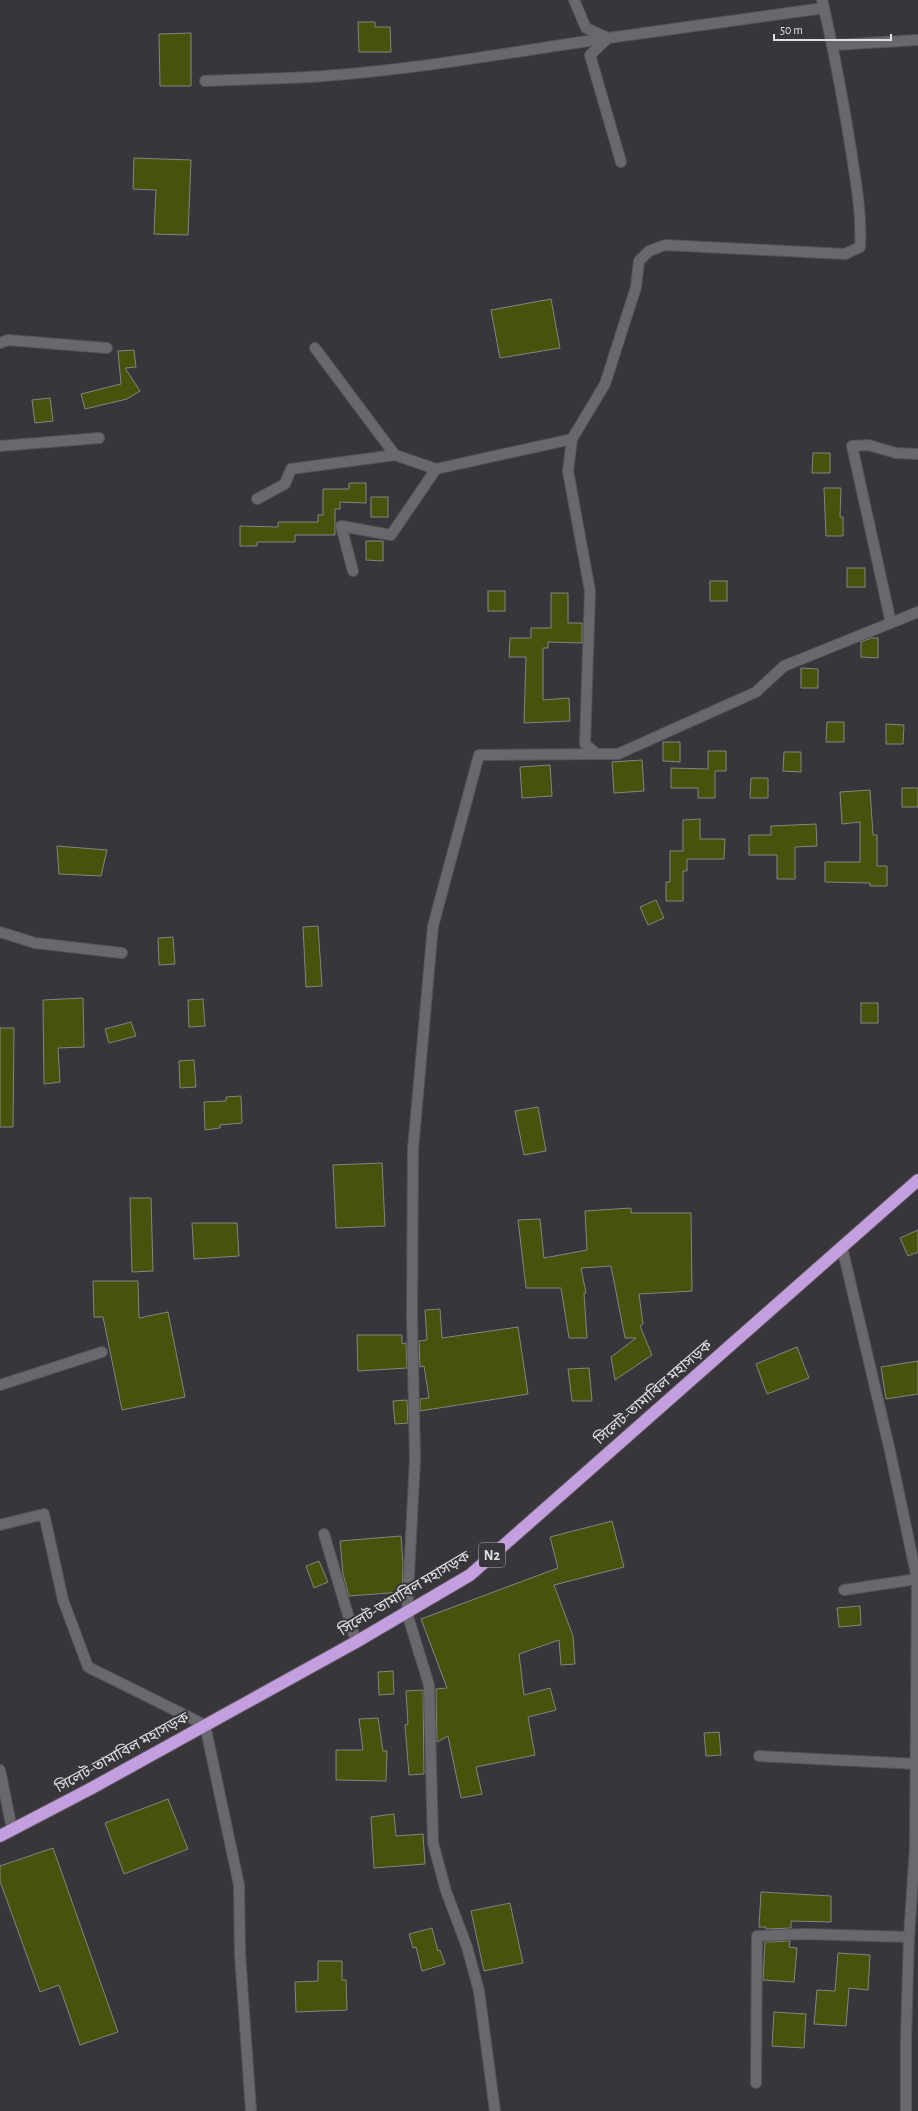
<svg xmlns="http://www.w3.org/2000/svg" width="918" height="2111" viewBox="0 0 918 2111" font-family="'Alegreya Sans','Noto Sans Bengali',sans-serif">
<style>
.building{fill:#47520c;stroke:#838580}
.lines{fill:none;stroke-linecap:round;stroke-linejoin:round}
.street-casing{stroke:#565457;stroke-width:12}
.highway-casing{stroke:#565457;stroke-width:14}
.street{stroke:#6b686d;stroke-width:10}
.highway{stroke:#c49fdf;stroke-width:12}
.labels{text-anchor:middle;stroke-width:4;stroke-linejoin:round;paint-order:stroke}
.shield{fill:#38363a;stroke:#aeacaf;stroke-width:1}
.shield-label{font-size:14px;font-weight:bold;fill:#e0dfe1}
.street-label{font-size:15px;fill:#e0dfe1;stroke:#38363a}
</style>
<rect width="100%" height="100%" fill="#38363a"/>
<!-- building -->
<g class="building">
<polygon points="358,22 375,22 375,27 390,27 391,52 359,52"/>
<polygon points="191,33 191,86 160,86 159,34"/>
<polygon points="134,158 191,160 188,235 154,234 156,190 133,189"/>
<polygon points="551,299 560,348 500,358 491,310"/>
<polygon points="134,350 136,367 125,368 140,391 127,399 85,409 81,394 121,384 118,351"/>
<polygon points="50,398 53,421 35,423 32,400"/>
<polygon points="813,453 830,453 830,473 812,473"/>
<polygon points="349,483 366,483 366,503 340,502 340,509 335,509 335,535 295,535 295,542 257,542 257,546 240,546 240,526 278,527 278,522 318,522 318,515 323,515 323,489 349,489"/>
<polygon points="824,488 841,488 840,517 843,517 843,536 826,536"/>
<rect x="371" y="497" width="17" height="20"/>
<polygon points="366,541 383,541 383,561 366,560"/>
<rect x="847" y="568" width="18" height="19"/>
<rect x="710" y="581" width="17" height="20"/>
<rect x="488" y="591" width="17" height="20"/>
<polygon points="551,593 568,593 568,623 582,623 582,643 548,642 548,648 543,648 543,700 569,698 570,721 524,723 526,657 509,657 510,638 531,638 531,628 551,628"/>
<polygon points="871,638 878,638 878,658 861,657 861,642"/>
<polygon points="801,668 818,669 818,688 801,688"/>
<polygon points="827,722 844,722 844,742 826,742"/>
<polygon points="886,724 904,725 903,744 886,744"/>
<polygon points="663,742 680,742 680,762 663,761"/>
<polygon points="708,751 726,751 726,771 715,771 715,798 698,798 698,788 671,788 671,768 708,769"/>
<polygon points="784,752 801,752 801,772 783,771"/>
<polygon points="642,760 644,791 614,793 612,762"/>
<polygon points="550,765 552,796 522,798 520,767"/>
<polygon points="751,778 768,778 768,798 750,798"/>
<rect x="902" y="788" width="16" height="19"/>
<polygon points="870,790 873,835 877,835 877,866 887,866 887,886 870,886 870,883 825,882 825,862 860,862 860,822 842,824 840,792"/>
<polygon points="700,819 700,839 725,839 724,859 687,859 687,871 683,871 683,901 666,901 666,882 670,882 670,851 683,851 683,820"/>
<polygon points="816,824 817,846 795,847 795,879 777,879 777,855 749,855 749,835 771,835 771,826"/>
<polygon points="57,846 107,850 101,876 59,874"/>
<polygon points="656,900 664,918 648,925 640,907"/>
<polygon points="318,926 322,986 306,987 303,927"/>
<polygon points="173,937 175,964 159,965 158,938"/>
<polygon points="83,998 84,1047 58,1048 60,1082 44,1084 43,1000"/>
<polygon points="203,999 205,1026 189,1027 188,1000"/>
<rect x="861" y="1003" width="17" height="20"/>
<polygon points="131,1022 136,1036 109,1043 105,1029"/>
<polygon points="0,1028 14,1028 13,1127 0,1127"/>
<polygon points="194,1060 196,1087 180,1088 179,1061"/>
<polygon points="241,1096 242,1123 220,1125 220,1128 205,1130 204,1102 226,1101 226,1097"/>
<polygon points="538,1107 546,1151 524,1155 515,1111"/>
<polygon points="382,1163 385,1226 336,1228 333,1165"/>
<polygon points="130,1198 151,1198 153,1271 132,1272"/>
<polygon points="631,1208 631,1213 691,1213 692,1291 639,1294 643,1324 640,1326 652,1355 615,1380 611,1357 636,1338 625,1338 611,1266 581,1268 586,1293 584,1293 587,1338 569,1338 561,1288 526,1288 518,1220 540,1219 544,1258 587,1250 585,1211"/>
<polygon points="192,1223 237,1223 239,1256 194,1259"/>
<polygon points="918,1230 918,1252 908,1256 900,1238"/>
<polygon points="93,1281 138,1281 139,1318 168,1312 185,1397 122,1410 103,1317 94,1317"/>
<polygon points="440,1309 442,1338 518,1327 528,1394 420,1411 420,1399 429,1398 424,1366 420,1367 419,1341 427,1340 425,1310"/>
<polygon points="357,1335 402,1335 402,1344 406,1343 407,1368 358,1371"/>
<polygon points="797,1347 809,1378 767,1394 756,1364"/>
<polygon points="918,1361 918,1394 886,1399 881,1367"/>
<polygon points="589,1368 592,1401 572,1401 568,1369"/>
<polygon points="407,1400 408,1423 395,1424 393,1401"/>
<polygon points="612,1521 624,1567 554,1585 573,1636 575,1664 561,1665 559,1640 519,1654 524,1695 550,1688 556,1710 528,1717 535,1755 476,1767 482,1794 461,1798 448,1736 437,1742 436,1689 447,1688 421,1619 558,1568 550,1537"/>
<polygon points="401,1536 403,1565 402,1592 349,1596 343,1574 340,1541"/>
<polygon points="319,1561 328,1582 314,1588 306,1566"/>
<polygon points="860,1606 861,1625 839,1627 837,1608"/>
<polygon points="393,1671 394,1694 379,1695 378,1672"/>
<polygon points="423,1690 424,1774 409,1775 405,1725 408,1724 406,1691"/>
<polygon points="378,1718 383,1751 387,1751 386,1781 336,1780 336,1750 363,1750 359,1719"/>
<polygon points="719,1732 721,1755 706,1756 704,1733"/>
<polygon points="168,1799 188,1849 124,1874 105,1823"/>
<polygon points="394,1814 396,1836 423,1834 425,1864 374,1868 371,1817"/>
<polygon points="53,1848 118,2032 80,2045 59,1985 40,1992 0,1881 0,1866"/>
<polygon points="761,1892 831,1896 831,1922 791,1921 791,1928 766,1929 766,1927 759,1927"/>
<polygon points="510,1903 523,1963 484,1971 471,1911"/>
<polygon points="432,1928 438,1951 440,1950 445,1964 422,1971 416,1947 413,1948 409,1934"/>
<polygon points="790,1941 789,1947 797,1948 794,1982 763,1980 765,1942"/>
<polygon points="838,1953 870,1955 868,1990 849,1988 846,2026 814,2024 817,1990 835,1991"/>
<polygon points="318,1961 342,1961 342,1980 346,1980 347,2010 296,2012 295,1982 318,1981"/>
<polygon points="774,2012 806,2014 804,2048 772,2046"/>
</g>
<g class="lines">
<defs>
<g id="street">
<polyline points="574,0 586,28 608,38 824,8"/>
<path d="M 822,0 C 834,50 843,100 851,150 C 856,183 862,214 860,247 L 845,254 L 665,245 L 649,251 L 639,261 L 636,287 L 605,384 L 572,439 L 568,471 L 590,591 L 585,744 L 597,754 L 618,754 L 756,692 L 784,666 L 918,612"/>
<polyline points="608,38 590,55 621,162"/>
<polyline points="833,45 918,40"/>
<path d="M 205,81 C 245,79 285,79 324,76 C 419,69 513,52 608,38"/>
<polyline points="0,343 8,340 107,348"/>
<polyline points="315,348 395,455"/>
<polyline points="0,446 99,438"/>
<polyline points="436,469 572,439"/>
<polyline points="257,499 285,484 291,469 395,455 436,469 391,535 341,526 353,571"/>
<polyline points="891,623 852,446 868,445 896,453 918,454"/>
<polyline points="0,932 35,943 122,953"/>
<polyline points="842,1247 890,1451 917,1579 844,1590"/>
<polyline points="0,1385 102,1352"/>
<polyline points="0,1525 44,1514 63,1600 88,1667 205,1725 239,1885 240,1954 251,2111"/>
<polyline points="324,1534 356,1642"/>
<polyline points="917,1579 915,1848 918,1848"/>
<polyline points="759,1756 918,1764"/>
<polyline points="0,1770 12,1829"/>
<polyline points="756,2083 757,1936 804,1934 909,1937 915,1848"/>
<polyline points="495,2111 479,1991 467,1947 446,1891 433,1843 429,1685 407,1613 415,1459 412,1316 413,1149 433,926 479,755 597,754"/>
<polyline points="906,2111 906,2038 909,1937"/>
</g>
<polyline id="highway" points="0,1836 90,1789 356,1642 470,1575 918,1180"/>
</defs>
<!-- street casing -->
<use href="#street" class="street-casing"/>
<!-- highway casing -->
<use href="#highway" class="highway-casing"/>
<!-- street -->
<use href="#street" class="street"/>
<!-- highway -->
<use href="#highway" class="highway"/>
</g>
<g class="labels">
<!-- shield labels -->
<rect class="shield" x="479" y="1543" width="26" height="24" rx="3"/>
<g class="shield-label">
<text x="492" y="1560">N2</text>
</g>
<!-- street labels -->
<g class="street-label">
<text transform="translate(653 1392) rotate(-41)" y="5">সিলেট-তামাবিল মহাসড়ক</text>
<text transform="translate(404 1593) rotate(-31)" y="5">সিলেট-তামাবিল মহাসড়ক</text>
<text transform="translate(122 1752) rotate(-29)" y="5">সিলেট-তামাবিল মহাসড়ক</text>
</g>
</g>
<!-- scale -->
<path d="M774 34v6h117v-6" fill="none" stroke="#e0dfe1" stroke-width="2"/>
<text x="780" y="34" font-size="12" fill="#e0dfe1" stroke="#38363a" stroke-width="3" paint-order="stroke">50 m</text>
</svg>
